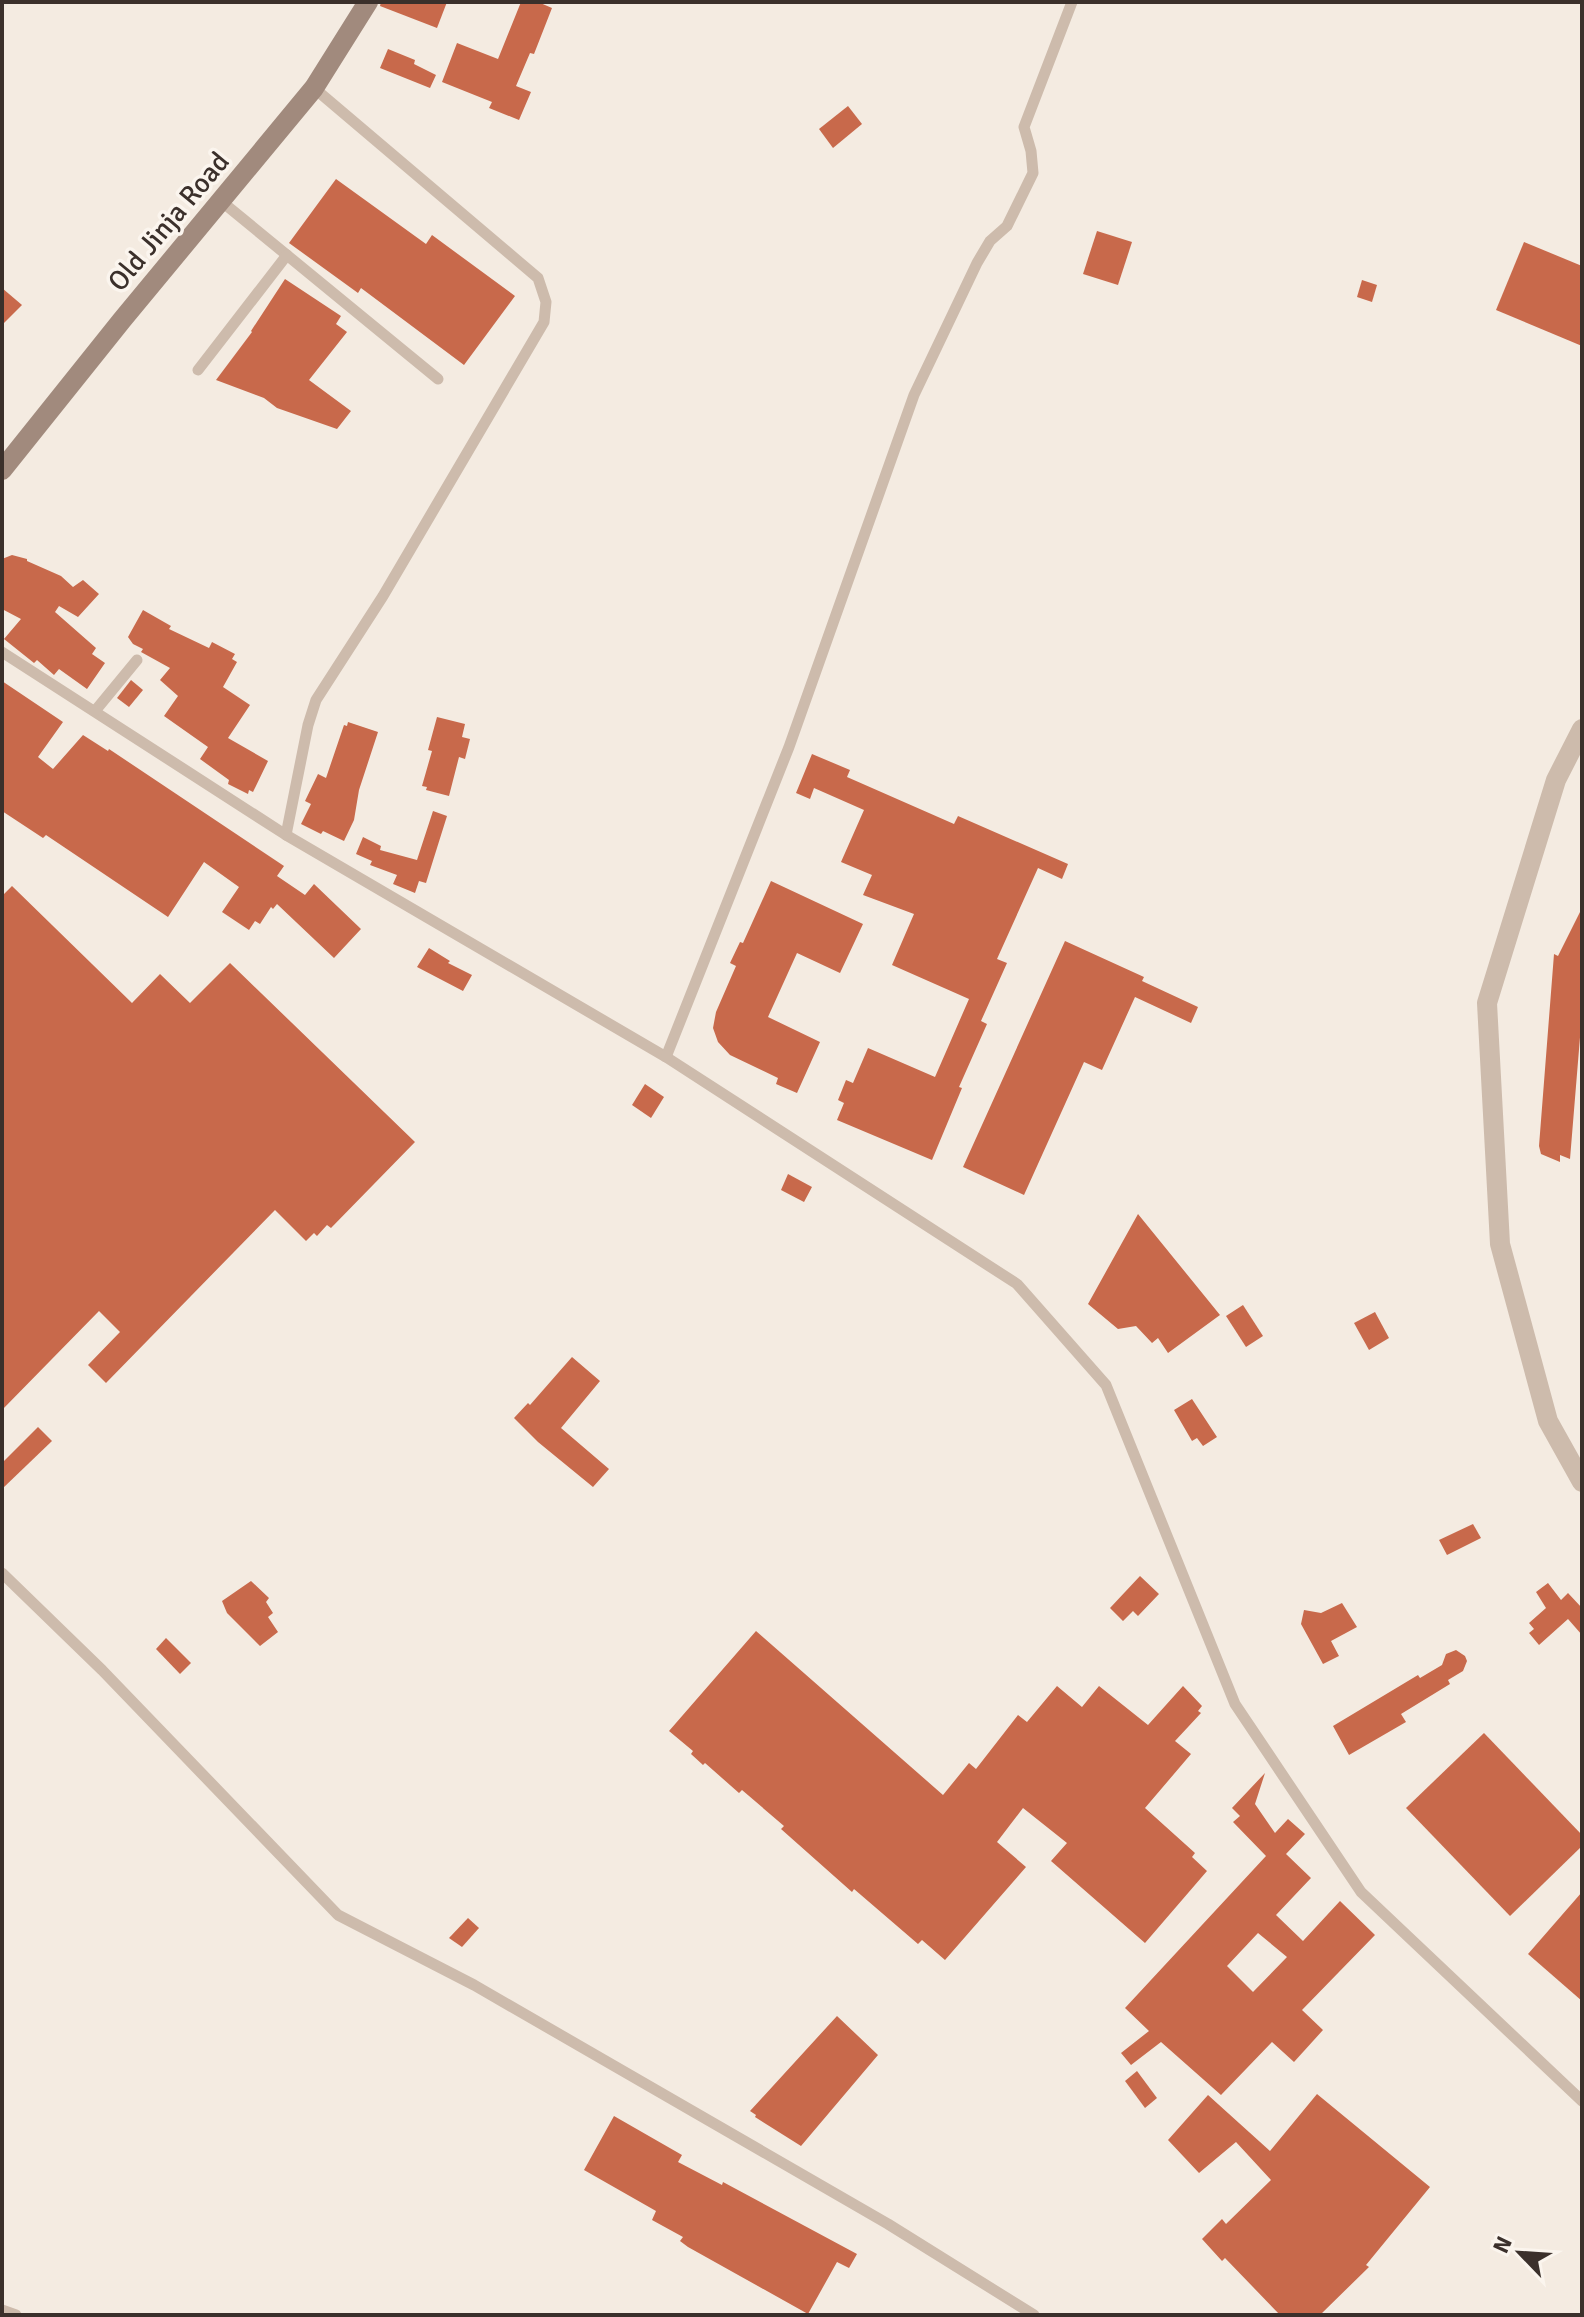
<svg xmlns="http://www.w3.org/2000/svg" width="1584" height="2317" viewBox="0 0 1584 2317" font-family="Signika,sans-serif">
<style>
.building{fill:#c8694b;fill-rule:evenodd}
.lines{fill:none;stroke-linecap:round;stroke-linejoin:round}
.service{stroke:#cdbbac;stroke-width:11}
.minor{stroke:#cdbbac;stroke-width:20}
.secondary{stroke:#a18a7d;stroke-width:20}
.labels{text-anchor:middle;stroke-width:7;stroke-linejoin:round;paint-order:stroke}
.street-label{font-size:28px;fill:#3b302b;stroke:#fbf5ee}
</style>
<rect width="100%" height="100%" fill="#f4ebe1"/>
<!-- building -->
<g class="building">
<polygon points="381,2 447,2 437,28 380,6"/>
<polygon points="521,2 538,2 552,8 534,54 530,53 516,86 531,92 519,120 489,108 492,102 442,82 457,43 498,59"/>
<polygon points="388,49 415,60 414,64 436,75 430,88 380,68"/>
<polygon points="848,106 862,124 833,148 819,129"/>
<polygon points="336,179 426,244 432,235 515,296 464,365 361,288 358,293 289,243"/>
<polygon points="1097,231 1132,242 1118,285 1083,274"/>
<polygon points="1524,242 1582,266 1582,346 1496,310"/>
<polygon points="285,279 341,316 336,324 347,332 309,380 351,411 337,429 277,408 264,398 216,380 252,332 251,331"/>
<polygon points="1362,280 1377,285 1372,302 1357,297"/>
<polygon points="2,288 22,305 2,325"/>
<polygon points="12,555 27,559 27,561 61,576 73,587 83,580 99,594 78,617 59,606 55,612 96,648 92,654 105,663 87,689 59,669 54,675 37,660 34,663 4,639 21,619 2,609 2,559"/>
<polygon points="143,610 171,626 169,629 209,648 212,642 235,654 232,659 237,662 223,687 250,705 228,738 268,761 253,792 249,790 248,794 228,784 229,780 200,759 208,747 164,716 178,696 160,680 170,668 141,652 143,649 133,644 128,637"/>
<polygon points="131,680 143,690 129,707 117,698"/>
<polygon points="2,681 63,722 38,757 53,769 83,735 108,751 109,749 284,866 277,876 305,895 314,884 361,929 334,958 277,904 273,909 271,907 260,924 255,921 249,930 222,912 239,887 204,862 168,917 46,835 43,838 2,811"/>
<polygon points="437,717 465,724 462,737 470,739 465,759 459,757 449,796 426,790 427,787 422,786 432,751 428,750"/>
<polygon points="348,722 378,732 359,790 354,820 344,841 323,831 321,834 301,824 311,804 305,801 318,774 326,778 344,725 347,726"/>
<polygon points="812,754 850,770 847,777 954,824 958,816 1068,864 1062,879 1038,868 997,959 1007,963 981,1021 987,1024 959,1087 962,1088 932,1160 837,1120 844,1103 838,1100 846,1080 853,1083 868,1048 935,1077 969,999 892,965 914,914 863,895 872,875 841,862 864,810 814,788 810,799 796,793"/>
<polygon points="433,811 447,816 426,883 419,881 415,893 393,884 397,875 370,865 372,861 356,854 363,837 381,846 380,850 417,860"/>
<polygon points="771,881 863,924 840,973 797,953 768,1017 820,1042 797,1093 776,1084 778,1078 730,1055 718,1042 713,1028 716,1012 736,966 730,963 740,942 743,943"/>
<polygon points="12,886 132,1003 160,974 190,1003 230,963 415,1142 331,1228 327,1225 317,1236 314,1233 306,1241 275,1210 106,1383 88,1365 120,1332 99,1311 2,1410 2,896"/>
<polygon points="1582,908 1582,1013 1570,1159 1560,1155 1560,1162 1541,1154 1539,1146 1554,954 1558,956"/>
<polygon points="1065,941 1144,977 1142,981 1198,1007 1191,1023 1135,997 1102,1070 1084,1062 1024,1195 963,1167"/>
<polygon points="429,948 450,961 448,963 472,975 463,991 417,967"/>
<polygon points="645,1084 664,1097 651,1118 632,1105"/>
<polygon points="788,1174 812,1187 804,1202 781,1190"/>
<polygon points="1138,1214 1220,1315 1168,1353 1158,1338 1152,1343 1136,1326 1118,1329 1088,1304"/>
<polygon points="1243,1305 1263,1336 1246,1347 1226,1316"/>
<polygon points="1375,1312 1389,1338 1369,1350 1354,1323"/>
<polygon points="572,1357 600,1381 561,1428 609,1469 593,1487 538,1442 514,1418 528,1403 530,1405"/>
<polygon points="1192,1399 1217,1437 1203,1446 1197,1438 1192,1441 1174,1410"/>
<polygon points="38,1427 52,1441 2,1489 2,1463"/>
<polygon points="1473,1524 1481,1538 1447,1555 1439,1540"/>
<polygon points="1140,1576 1159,1594 1138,1616 1133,1611 1123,1621 1110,1608"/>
<polygon points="251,1581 269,1598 266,1602 273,1613 268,1617 278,1632 260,1646 227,1613 222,1601"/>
<polygon points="1548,1583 1561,1600 1568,1593 1582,1608 1582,1635 1568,1619 1539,1645 1529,1633 1534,1629 1529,1623 1546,1608 1536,1592"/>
<polygon points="1342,1603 1357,1627 1331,1641 1339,1656 1323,1664 1301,1624 1304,1610 1321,1613"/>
<polygon points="756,1631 943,1795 969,1763 976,1769 1018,1715 1027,1722 1057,1686 1082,1707 1099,1686 1148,1725 1183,1686 1202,1706 1198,1711 1201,1713 1175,1741 1191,1754 1145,1808 1195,1853 1192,1857 1207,1871 1145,1943 1051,1861 1067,1843 1023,1808 997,1842 1026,1867 945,1960 922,1940 918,1944 854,1889 852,1892 781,1829 784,1826 742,1790 739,1793 705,1763 703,1765 691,1754 693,1751 669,1731"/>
<polygon points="166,1638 191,1663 180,1674 156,1649"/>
<polygon points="1456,1650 1465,1656 1467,1661 1463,1671 1448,1680 1450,1684 1401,1714 1406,1722 1349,1755 1333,1726 1418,1675 1420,1678 1442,1665 1446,1654"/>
<polygon points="1484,1733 1582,1835 1582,1846 1510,1916 1406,1808"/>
<path d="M 1265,1773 L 1255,1804 L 1275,1833 L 1288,1819 L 1305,1834 L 1286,1854 L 1311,1878 L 1276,1915 L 1303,1941 L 1340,1901 L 1375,1935 L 1302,2010 L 1323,2030 L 1294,2062 L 1272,2042 L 1221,2095 L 1161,2042 L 1131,2065 L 1121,2053 L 1149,2031 L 1125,2008 L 1266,1856 L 1233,1822 L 1240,1816 L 1232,1808 ZM 1258,1933 L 1287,1957 L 1253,1992 L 1227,1966 Z"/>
<polygon points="1582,1892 1582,2001 1528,1954"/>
<polygon points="468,1918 479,1928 462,1947 449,1938"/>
<polygon points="837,2016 878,2055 801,2146 755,2117 756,2115 750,2111"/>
<polygon points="1137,2071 1157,2098 1145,2108 1125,2081"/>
<polygon points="1317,2094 1430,2187 1366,2265 1369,2267 1320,2315 1280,2315 1225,2258 1222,2261 1202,2239 1222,2219 1226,2224 1271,2180 1236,2142 1199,2173 1168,2140 1208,2095 1270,2151"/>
<polygon points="614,2116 682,2155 678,2162 722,2185 723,2182 857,2254 849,2268 837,2262 808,2314 688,2247 680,2241 683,2237 652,2220 656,2211 584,2170"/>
</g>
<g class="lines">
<!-- service -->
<g class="service">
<polyline points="221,201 438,379"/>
<polyline points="198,370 287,255"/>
<polyline points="2,652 286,835 666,1057 1017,1284 1106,1385 1235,1704 1361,1892 1582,2101"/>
<polyline points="95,711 137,660"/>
<polyline points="286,835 308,725 316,700 383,596 544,322 546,302 538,278 314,88"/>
<polyline points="666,1057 789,747 914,395 977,263 990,241 1007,226 1033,173 1031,151 1024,127 1072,2"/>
<polyline points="2,1573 102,1670 338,1915 474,1985 888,2224 1034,2315"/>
<polyline points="2,2310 16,2315"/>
</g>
<!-- minor -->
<polyline class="minor" points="1582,729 1556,780 1487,1003 1500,1244 1548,1421 1582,1482"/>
<!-- secondary -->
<polyline class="secondary" points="2,470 122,320 314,88 368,2"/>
</g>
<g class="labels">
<!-- street labels -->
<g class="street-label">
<text transform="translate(168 221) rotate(-50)" y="10">Old Jinja Road</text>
</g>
</g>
<!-- border -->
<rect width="1584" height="2317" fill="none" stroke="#3b302b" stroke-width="8"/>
<!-- north arrow -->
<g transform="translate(1520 2253) rotate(295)" stroke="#fbf5ee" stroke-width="6" paint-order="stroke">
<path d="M0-6L14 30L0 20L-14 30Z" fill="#3b302b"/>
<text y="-12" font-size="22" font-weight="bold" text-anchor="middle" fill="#3b302b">N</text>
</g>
</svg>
